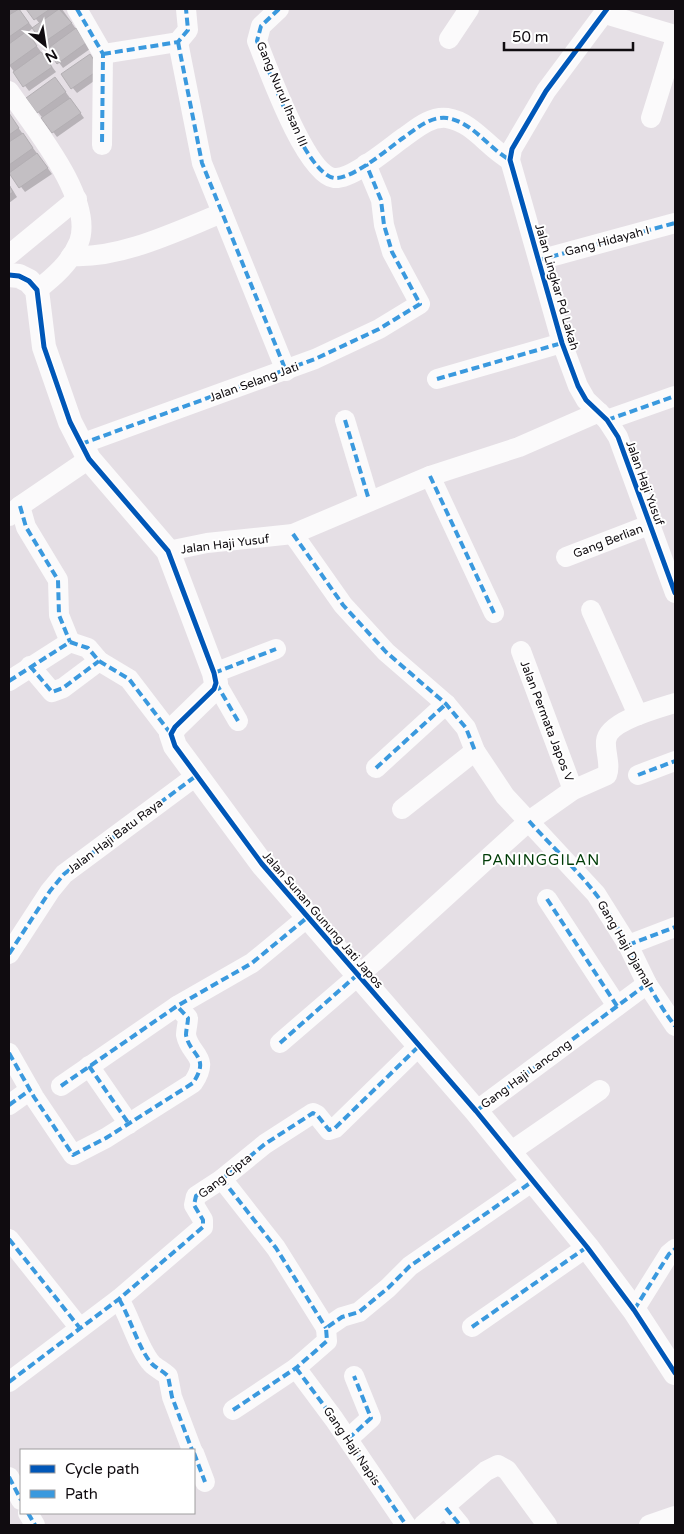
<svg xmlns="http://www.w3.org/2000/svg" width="684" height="1534" viewBox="0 0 684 1534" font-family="'Varela Round',sans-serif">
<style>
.shadow{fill:#0003}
.building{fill:#c3bfc3;stroke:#b3afb3}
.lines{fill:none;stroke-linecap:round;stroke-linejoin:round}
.minor{stroke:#fbfafb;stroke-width:20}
.tertiary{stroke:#fbfafb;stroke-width:24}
.quiet{stroke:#3a99de;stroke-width:4;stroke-dasharray:8 4;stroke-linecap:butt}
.cycleway-casing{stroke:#fff;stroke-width:8}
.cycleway{stroke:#0057b8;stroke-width:5}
.labels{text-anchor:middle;stroke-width:4;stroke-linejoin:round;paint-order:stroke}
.street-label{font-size:12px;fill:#100c10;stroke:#fff}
.quarter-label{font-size:15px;letter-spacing:1px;fill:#003c07;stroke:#fff}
</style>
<rect width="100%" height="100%" fill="#e5dfe5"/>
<!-- shadow -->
<g class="shadow">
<polygon points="9,9 17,9 23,15 33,28 27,33 56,72 29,91 9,65"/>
<polygon points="28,9 62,9 90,49 63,68 44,42 40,24"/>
<polygon points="90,56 104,74 77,93 62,75"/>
<polygon points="60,84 84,118 57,137 38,112"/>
<polygon points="9,115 52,174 25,192 9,171"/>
<polygon points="9,184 17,197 9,203"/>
</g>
<!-- building -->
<g class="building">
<polygon points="19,9 29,23 9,37 9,15"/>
<polygon points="26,9 50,9 34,20"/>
<polygon points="59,9 72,23 43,43 32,28"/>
<polygon points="76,28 86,43 57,64 47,49"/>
<polygon points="27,31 37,46 9,66 9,44"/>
<polygon points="41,52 52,67 23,87 13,72"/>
<polygon points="90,54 100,69 71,89 61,74"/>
<polygon points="55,77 66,92 37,113 26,98"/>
<polygon points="70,98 81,113 52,133 41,118"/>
<polygon points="9,113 19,128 9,135"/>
<polygon points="23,133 33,148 9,165 9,142"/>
<polygon points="37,153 48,168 19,188 9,173"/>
<polygon points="9,185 13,192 9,195"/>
</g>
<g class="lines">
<!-- minor -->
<g class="minor">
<polyline points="77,9 103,54 102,145"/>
<path d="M 279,9 L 261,26 L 257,41 C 268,68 305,173 334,178 C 352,180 389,148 403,138 C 416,129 430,116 447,118 C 473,122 488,148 510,160"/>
<polyline points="607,9 546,91 512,149 510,160 562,343 578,386 586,400 607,420 618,437 675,593"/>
<polyline points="605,14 675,35"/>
<polyline points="449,39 469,9"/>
<polyline points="178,42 202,163 286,371"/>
<polyline points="103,54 178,42 188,30 186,9"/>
<path d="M 9,91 C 32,125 95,199 79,242 C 71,262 54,277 37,290"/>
<polyline points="651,118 675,41"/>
<polyline points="9,255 77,199"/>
<path d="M 71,256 C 121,259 177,231 222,213"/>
<polyline points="539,260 675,223"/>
<polyline points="437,379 562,343"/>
<polyline points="345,420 369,500"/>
<polyline points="607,420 675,396"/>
<polyline points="81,444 315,359 379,329 420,304 392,252 384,225 381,200 366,164"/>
<polyline points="430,476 494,613"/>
<polyline points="20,506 26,527 58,580 59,615 70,642"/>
<polyline points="9,516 20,506 89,459"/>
<polyline points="293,534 343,605 386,652 446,704 466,728 475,751 505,796 596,894 628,945 647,984 675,1026"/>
<polyline points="168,551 207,543 293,534 430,476 519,447 599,412"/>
<polyline points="566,557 649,525"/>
<polyline points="591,610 638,715"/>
<polyline points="70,642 88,648 99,661 129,679 171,734"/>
<polyline points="521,651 573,790"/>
<polyline points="30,666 52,692 63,688 99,661"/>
<polyline points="214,673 276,649"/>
<polyline points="9,681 70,642"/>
<polyline points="216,683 238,721"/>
<polyline points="376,768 446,704"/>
<polyline points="638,775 675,761"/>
<polyline points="402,809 475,751"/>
<polyline points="547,899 617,1006"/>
<polyline points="628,945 675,927"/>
<polyline points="9,954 50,891 64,874 196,776"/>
<path d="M 280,1043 L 374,962 L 529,821 L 573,790 L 607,775 C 611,765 605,752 606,741 C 608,721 659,708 675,703"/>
<path d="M 9,1053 L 34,1097 L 73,1155 L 106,1138 L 193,1083 C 211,1056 190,1056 186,1035 C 186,1030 188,1023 188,1018 L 177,1006"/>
<polyline points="89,1066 129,1124"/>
<polyline points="61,1086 177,1006 252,963 309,916"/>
<polyline points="9,1105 30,1090"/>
<polyline points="476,1111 647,984"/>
<polyline points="510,1152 600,1090"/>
<polyline points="222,1179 276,1248 326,1328"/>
<polyline points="9,1239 79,1327"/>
<path d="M 119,1299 C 130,1317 139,1350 152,1364 C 156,1368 163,1371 168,1376 L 172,1397 L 192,1450"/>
<polyline points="634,1310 669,1254 675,1249"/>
<polyline points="472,1327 587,1247"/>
<polyline points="296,1368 334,1419 406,1525"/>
<polyline points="9,1382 119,1299 203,1227 203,1220 194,1205 196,1196 222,1179 265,1144 313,1113 317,1115 329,1130 335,1128 419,1046"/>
<polyline points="233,1410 296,1368 327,1341 326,1328 342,1317 359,1312 388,1288 410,1266 533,1181"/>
<polyline points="348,1439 371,1418 354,1376"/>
<polyline points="194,1453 205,1482"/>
<polyline points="9,1477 21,1500"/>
<polyline points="446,1508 460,1525"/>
<polyline points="28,1513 35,1525"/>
<polyline points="423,1525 486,1471 498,1465 507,1470 547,1525"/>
<polyline points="649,1525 675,1516"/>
</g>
<!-- tertiary -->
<polyline class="tertiary" points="9,275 19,276 29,281 37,290 44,347 70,422 89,459 168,551 214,673 216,683 214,689 175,727 171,734 175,746 262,864 476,1111 587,1247 634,1310 675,1373"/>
<!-- quiet -->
<g class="quiet">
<polyline points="77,9 103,54 102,145"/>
<path d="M 279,9 L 261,26 L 257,41 C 268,68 305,173 334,178 C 352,180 389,148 403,138 C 416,129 430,116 447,118 C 473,122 488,148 510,160"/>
<polyline points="178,42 202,163 286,371"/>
<polyline points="103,54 178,42 188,30 186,9"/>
<polyline points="539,260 675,223"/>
<polyline points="437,379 562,343"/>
<polyline points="345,420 369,500"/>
<polyline points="607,420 675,396"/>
<polyline points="81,444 315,359 379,329 420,304 392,252 384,225 381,200 366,164"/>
<polyline points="430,476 494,613"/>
<polyline points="20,506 26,527 58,580 59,615 70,642"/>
<polyline points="293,534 343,605 386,652 446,704 466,728 475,751"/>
<polyline points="70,642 88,648 99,661 129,679 171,734"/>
<polyline points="30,666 52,692 63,688 99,661"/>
<polyline points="214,673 276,649"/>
<polyline points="9,681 70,642"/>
<polyline points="216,683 238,721"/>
<polyline points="376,768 446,704"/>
<polyline points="638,775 675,761"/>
<path d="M 529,821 C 551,846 585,877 603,904 C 629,943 646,988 675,1026"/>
<polyline points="547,899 617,1006"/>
<polyline points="628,945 675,927"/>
<polyline points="9,954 50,891 64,874 196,776"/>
<polyline points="280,1043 357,975"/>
<path d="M 9,1053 L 34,1097 L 73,1155 L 106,1138 L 193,1083 C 211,1056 190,1056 186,1035 C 186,1030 188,1023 188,1018 L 177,1006"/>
<polyline points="89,1066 129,1124"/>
<polyline points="61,1086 177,1006 252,963 309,916"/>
<polyline points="9,1105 30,1090"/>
<polyline points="476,1111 647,984"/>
<polyline points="222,1179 276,1248 326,1328"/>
<polyline points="9,1239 79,1327"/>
<path d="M 119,1299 C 130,1317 139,1350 152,1364 C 156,1368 163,1371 168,1376 L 172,1397 L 192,1450"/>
<polyline points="634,1310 669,1254 675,1249"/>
<polyline points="472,1327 587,1247"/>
<polyline points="296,1368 334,1419 406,1525"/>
<polyline points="9,1382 119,1299 203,1227 203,1220 194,1205 196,1196 222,1179 265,1144 313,1113 317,1115 329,1130 335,1128 419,1046"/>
<polyline points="233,1410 296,1368 327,1341 326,1328 342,1317 359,1312 388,1288 410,1266 533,1181"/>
<polyline points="348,1439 371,1418 354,1376"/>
<polyline points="194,1453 205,1482"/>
<polyline points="9,1477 21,1500"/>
<polyline points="446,1508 460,1525"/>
<polyline points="28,1513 35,1525"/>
</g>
<defs>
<g id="cycleway">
<polyline points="607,9 546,91 512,149 510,160 562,343 578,386 586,400 607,420 618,437 675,593"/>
<polyline points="9,275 19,276 29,281 37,290 44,347 70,422 89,459 168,551 214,673 216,683 214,689 175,727 171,734 175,746 262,864 476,1111 587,1247 634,1310 675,1373"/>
</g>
</defs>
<!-- cycleway casing -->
<use href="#cycleway" class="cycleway-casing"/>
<!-- cycleway -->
<use href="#cycleway" class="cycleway"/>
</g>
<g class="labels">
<!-- street labels -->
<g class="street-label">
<text transform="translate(282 94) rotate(67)" y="4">Gang Nurul Ihsan III</text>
<text transform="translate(607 241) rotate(-15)" y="4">Gang Hidayah I</text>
<text transform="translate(557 287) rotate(74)" y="4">Jalan Lingkar Pd Lakah</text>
<text transform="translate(254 382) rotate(-20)" y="4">Jalan Selang Jati</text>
<text transform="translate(645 483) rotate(70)" y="4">Jalan Haji Yusuf</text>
<text transform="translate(608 541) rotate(-21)" y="4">Gang Berlian</text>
<text transform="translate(225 544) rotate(-7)" y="4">Jalan Haji Yusuf</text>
<text transform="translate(547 721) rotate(69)" y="4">Jalan Permata Japos V</text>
<text transform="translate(115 836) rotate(-37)" y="4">Jalan Haji Batu Raya</text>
<text transform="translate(323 920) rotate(49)" y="4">Jalan Sunan Gunung Jati Japos</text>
<text transform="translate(625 944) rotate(60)" y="4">Gang Haji Djamal</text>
<text transform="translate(526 1074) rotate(-36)" y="4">Gang Haji Lancong</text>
<text transform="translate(225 1176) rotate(-38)" y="4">Gang Cipta</text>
<text transform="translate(352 1446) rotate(56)" y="4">Gang Haji Napis</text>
</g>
<!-- quarter labels -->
<g class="quarter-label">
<text x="541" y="865">PANINGGILAN</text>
</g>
</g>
<!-- border -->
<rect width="684" height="1534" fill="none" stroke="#100c10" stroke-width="20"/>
<!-- legend -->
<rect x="20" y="1449" width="175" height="65" fill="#ffffff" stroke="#9f9e9f"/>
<rect x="30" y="1465" width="25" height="8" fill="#0057b8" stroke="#9f9e9f"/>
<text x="65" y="1474" font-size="15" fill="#100c10">Cycle path</text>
<rect x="30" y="1490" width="25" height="8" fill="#3a99de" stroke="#9f9e9f"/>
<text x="65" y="1499" font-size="15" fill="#100c10">Path</text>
<!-- north arrow -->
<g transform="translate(45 45) rotate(150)" stroke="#ffffff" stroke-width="4" paint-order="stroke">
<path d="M0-4L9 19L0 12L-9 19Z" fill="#100c10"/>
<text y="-8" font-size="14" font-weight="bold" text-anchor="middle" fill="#100c10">N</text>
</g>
<!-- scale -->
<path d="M504 42v8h129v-8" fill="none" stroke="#100c10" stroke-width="2.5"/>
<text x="512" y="42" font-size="15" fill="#100c10" stroke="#ffffff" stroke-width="4" paint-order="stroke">50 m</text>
</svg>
